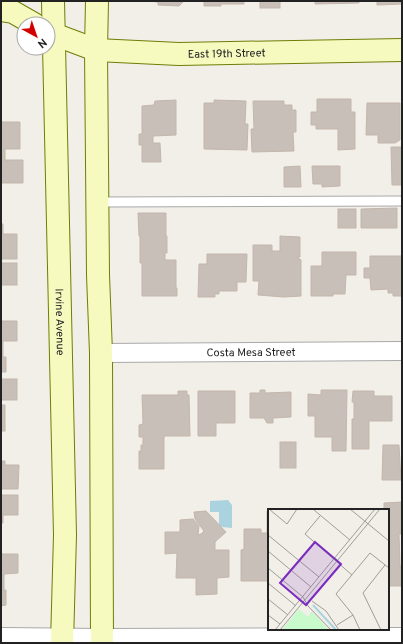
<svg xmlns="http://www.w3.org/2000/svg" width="403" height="644" viewBox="0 0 403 644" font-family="Overpass,sans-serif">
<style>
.water{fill:#aad3df}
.building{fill:#c7bfb8;stroke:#c4b6ab}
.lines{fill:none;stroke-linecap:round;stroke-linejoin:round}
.lane-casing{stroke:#a9a9a9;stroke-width:11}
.street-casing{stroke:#a9a9a9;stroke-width:20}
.secondary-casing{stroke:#707d05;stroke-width:24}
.lane{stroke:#fff;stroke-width:9}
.street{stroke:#fff;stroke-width:18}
.secondary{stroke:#f7fabf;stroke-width:22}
.labels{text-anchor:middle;stroke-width:3.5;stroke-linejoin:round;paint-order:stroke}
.street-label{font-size:11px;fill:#222;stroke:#fff}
.inset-river{fill:none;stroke:#aad3df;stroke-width:2}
.inset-road{fill:none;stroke:#9f9d99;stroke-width:1}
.view{fill:#7b2cbf;fill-opacity:0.15;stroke:#7b2cbf;stroke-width:2}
.inset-edge{fill:none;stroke:#222;stroke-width:2}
</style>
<rect width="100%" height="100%" fill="#f2efe9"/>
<!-- water -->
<polygon class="water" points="228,500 232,505 232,528 222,527 219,525 219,512 210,512 210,501"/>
<!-- building -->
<g class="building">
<polygon points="148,1 193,1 184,1 179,6 158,5 158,2"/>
<polygon points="204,1 244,1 244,4 221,4 221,6 204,6"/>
<rect x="260" y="1" width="20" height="7"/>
<polygon points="315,1 359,1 359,3 315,4"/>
<polygon points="377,1 402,1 402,4 377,5"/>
<polygon points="317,99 351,99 351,112 355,112 355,149 338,150 338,129 316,129 316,125 311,125 311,112 317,112"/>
<polygon points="176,100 176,135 153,136 153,143 160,143 161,162 142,162 142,145 139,145 139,134 142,134 142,106 154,105 155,101"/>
<polygon points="214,100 246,101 245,124 248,124 247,150 204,149 204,103 214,103"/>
<polygon points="253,101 284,101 284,105 292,105 292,110 296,110 296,132 293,132 294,151 252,152 251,129 254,129"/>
<polygon points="367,103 400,103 400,140 395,143 378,143 378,135 366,135"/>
<polygon points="1,122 20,122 20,149 5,149 5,160 23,160 23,183 1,183"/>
<polygon points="391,147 402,147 402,185 392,185"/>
<polygon points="300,166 301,187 284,187 284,167"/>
<polygon points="312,166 340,166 340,186 322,187 322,184 313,184"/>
<polygon points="397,208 397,228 361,228 361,209"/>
<rect x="338" y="209" width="18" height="19"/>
<polygon points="138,213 166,213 166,236 167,236 167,253 165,253 165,260 176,260 176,288 177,288 177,296 142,296 142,263 140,263 140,237 139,236"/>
<polygon points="1,224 3,224 3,234 17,234 17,259 1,259"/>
<polygon points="280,236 300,237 300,257 297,257 301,260 301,296 284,297 258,295 259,281 253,281 253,245 272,245 272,251 280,251"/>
<polygon points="322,252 356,252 356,275 346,275 345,294 333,294 333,296 311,296 311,266 322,266"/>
<polygon points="207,254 247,254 246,282 237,282 237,291 219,291 219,294 215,294 215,297 198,297 199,264 207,264"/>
<polygon points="370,256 402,256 402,296 393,296 393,293 388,293 388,289 371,290 370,278 364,278 364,268 370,268"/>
<rect x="1" y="263" width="16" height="22"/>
<polygon points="1,321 17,321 17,341 3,341 3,357 6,357 6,372 1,372"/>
<rect x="1" y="379" width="16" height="21"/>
<polygon points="260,390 265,390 265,393 291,392 291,417 273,418 273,423 267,423 264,418 250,418 250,393 260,393"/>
<polygon points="321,390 347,390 346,451 332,451 332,437 315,437 315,416 308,416 308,394 321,395"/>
<polygon points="178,391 187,391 187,395 189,395 190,436 164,436 164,469 139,469 139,451 141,451 141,445 143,445 143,437 139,437 139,425 143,424 142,395 178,395"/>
<polygon points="198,391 235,391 235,423 216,423 216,436 198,436"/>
<polygon points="353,391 374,391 374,396 392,396 392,421 369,421 369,449 352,449 352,419 354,419 354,402 352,402"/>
<rect x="1" y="405" width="4" height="26"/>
<rect x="280" y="442" width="16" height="26"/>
<polygon points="383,445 399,445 401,480 382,480"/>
<polygon points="1,461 5,461 5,465 19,465 18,489 1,489"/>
<polygon points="1,495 18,495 18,515 3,515 3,523 1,523"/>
<polygon points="402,502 402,534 399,534 400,566 402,566 402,586 388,586 388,510 384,510 384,503"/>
<polygon points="206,511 226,532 215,542 215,550 229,550 229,577 217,578 217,594 196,595 196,578 176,578 177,553 165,554 165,532 180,532 180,520 193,519 199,526 198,535 201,534 204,531 195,519 194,512"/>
<polygon points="267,511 269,511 269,581 241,581 241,550 244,549 244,529 261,529 261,533 267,533"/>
<polygon points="1,554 18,554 18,573 4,574 4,590 6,590 6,605 1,606"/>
</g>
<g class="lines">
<defs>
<polyline id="lane" points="98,202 402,201"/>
<g id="street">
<path id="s1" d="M 101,353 L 402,351"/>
<polyline points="1,637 103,638 402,637"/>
</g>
<g id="secondary">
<path id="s2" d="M 53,1 L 65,535 L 62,643"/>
<polyline points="97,1 96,50 98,275 101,353 102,643"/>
<polyline points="1,10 13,12 34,24"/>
<path id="s3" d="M 48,32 L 96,50 L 179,54 L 402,50"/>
</g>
</defs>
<!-- lane casing -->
<use href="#lane" class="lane-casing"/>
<!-- street casing -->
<use href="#street" class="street-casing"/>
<!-- secondary casing -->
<use href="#secondary" class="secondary-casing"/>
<!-- lane -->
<use href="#lane" class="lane"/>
<!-- street -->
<use href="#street" class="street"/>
<!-- secondary -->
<use href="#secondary" class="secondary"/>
</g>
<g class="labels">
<!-- street labels -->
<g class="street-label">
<text dy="4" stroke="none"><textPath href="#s3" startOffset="182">East 19th Street</textPath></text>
<text dy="4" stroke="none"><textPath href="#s2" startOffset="321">Irvine Avenue</textPath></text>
<text dy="4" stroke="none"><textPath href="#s1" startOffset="150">Costa Mesa Street</textPath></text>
</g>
</g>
<!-- overview -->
<g transform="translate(268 509)">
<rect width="121" height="121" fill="#f2efe9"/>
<path d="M 31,100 L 40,108 L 44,102 L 61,121 L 14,121 Z" fill="#c8facc"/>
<path class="inset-river" d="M 45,96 L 68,121"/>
<path class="inset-road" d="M 1,0 L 19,15 L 29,0M 82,0 L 121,32M 46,1 L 82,31M 52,7 L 37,25 L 84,66M 0,26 L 51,68M 0,42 L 43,78M 0,59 L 35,88 L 40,97 L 63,121M 0,74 L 28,97M 0,90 L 20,106M 44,92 L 58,102 L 71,121M 0,106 L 12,115M 69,116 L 85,106M 7,121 L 107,0M 12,121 L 112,0M 92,121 L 85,106 L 68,85 L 102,44 L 121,59M 113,121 L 95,84 L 117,56"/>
<path class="view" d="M 47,33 L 73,55 L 38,96 L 12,74 Z"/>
<rect width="121" height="121" class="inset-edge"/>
</g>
<!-- border -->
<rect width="403" height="644" fill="none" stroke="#222222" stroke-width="4"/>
<!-- north arrow -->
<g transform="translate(36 36) rotate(140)"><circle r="19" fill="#ffffff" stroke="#a7a7a7"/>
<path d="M0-3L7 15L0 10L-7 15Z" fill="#d40000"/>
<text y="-6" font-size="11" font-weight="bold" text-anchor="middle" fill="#222222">N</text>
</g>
</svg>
